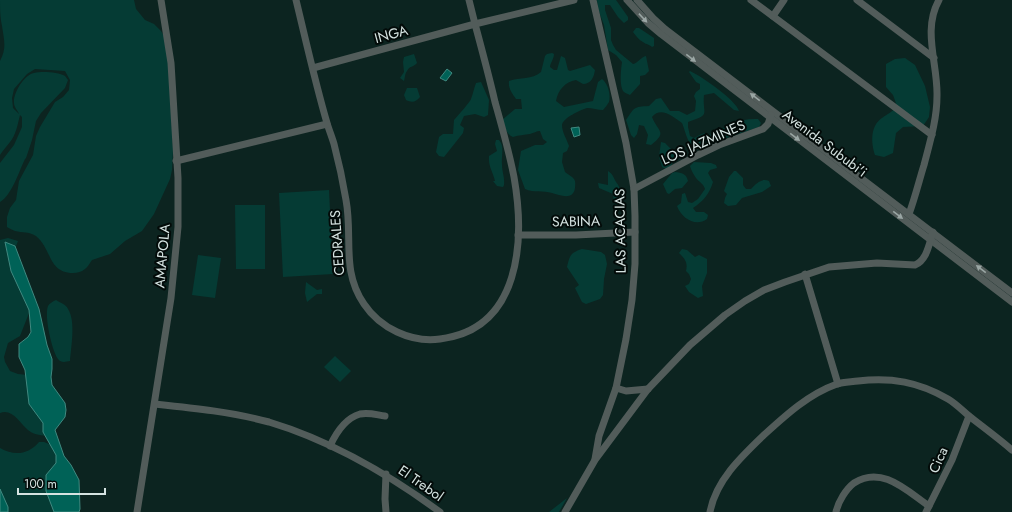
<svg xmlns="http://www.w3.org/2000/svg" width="1012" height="512" viewBox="0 0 1012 512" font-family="Jost,sans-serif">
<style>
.green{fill:#053b34}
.water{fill:#006257;stroke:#408980}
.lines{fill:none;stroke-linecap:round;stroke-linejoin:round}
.minor{stroke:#525c5a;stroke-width:7}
.oneway{fill:#9aa6a4}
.labels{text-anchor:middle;stroke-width:4;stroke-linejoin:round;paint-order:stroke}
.street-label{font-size:14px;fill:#d5e3e1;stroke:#030b09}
</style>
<rect width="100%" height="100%" fill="#0c2420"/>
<!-- green -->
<g class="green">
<path d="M 0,0 L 134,0 L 136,9 L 145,20 L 154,24 L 161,31 L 168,43 L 173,150 L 172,170 L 170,179 L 154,214 L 142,231 L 125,241 L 110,254 L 92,260 C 87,268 83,273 73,273 C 48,273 52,249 36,236 C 28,231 23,233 15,231 C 12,230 9,228 7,227 L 7,217 L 10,208 L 16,200 L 19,181 L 33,155 L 36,136 L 40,127 L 55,102 L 63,97 L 69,90 L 70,80 L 65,71 L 35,69 L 27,74 L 14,89 L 12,98 L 13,108 L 19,114 C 18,111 14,107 14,103 C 13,93 24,75 34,73 C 42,71 58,72 65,76 L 68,80 L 65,88 L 41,113 L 36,121 L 32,140 L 26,158 L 25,159 C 19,171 12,195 0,202 L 0,163 L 14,145 L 22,127 L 22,117 L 20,115 C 18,123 16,135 10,142 C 7,146 3,150 0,155 L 0,61 C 7,48 4,40 2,26 C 0,18 0,8 0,0 Z"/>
<path d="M 597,0 L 616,0 L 628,17 L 628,20 L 624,23 L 618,17 L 610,5 L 605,5 L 605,10 L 611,28 L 611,40 L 613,45 L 616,50 L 633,64 C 638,63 641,57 646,56 L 649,71 L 645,75 L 640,76 L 640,84 L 630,95 C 628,94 625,93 624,92 C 619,87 621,69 622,62 L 616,55 L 608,50 L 604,25 L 598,9 Z"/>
<path d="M 636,28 L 639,28 L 654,38 L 654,46 L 652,47 C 649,44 647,45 643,42 C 639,40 636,36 633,32 Z"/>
<path d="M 552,53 L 554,54 C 554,59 550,63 550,67 L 554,70 L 557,70 L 561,56 L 565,58 L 568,70 L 570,71 L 590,65 L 595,70 C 594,77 591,84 583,84 L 576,80 C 565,82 558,90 556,101 L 564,107 L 593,101 L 598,82 L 602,79 C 608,84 611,94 609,102 C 607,105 605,108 603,110 C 598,110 592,108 587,108 C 580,110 563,118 562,125 C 562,132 567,140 569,146 L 567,151 L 563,153 L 562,162 L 565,172 C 567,174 572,176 574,179 C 576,182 575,185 575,188 C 573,201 560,195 552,193 C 543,190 534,193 525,189 L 518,170 L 521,151 L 535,145 L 543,145 L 547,142 L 543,139 L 540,131 C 536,131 534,133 530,134 C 524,135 519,135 513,137 C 506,134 505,127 502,120 L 515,109 L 522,109 L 521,99 L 516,99 C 512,93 508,88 509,81 C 520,77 532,80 541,72 L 545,56 L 547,54 Z"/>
<path d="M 414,54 L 417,63 C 414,67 409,66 407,71 C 405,73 405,78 404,81 L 400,78 L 404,72 L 403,62 L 404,57 Z"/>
<path d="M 905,58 L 915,65 L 925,86 L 930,107 L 929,117 L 923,126 L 903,127 L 896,133 L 893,153 L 884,157 L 875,155 C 871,143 870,126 882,118 C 889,113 891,113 897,106 L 893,95 L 886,87 L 886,64 L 895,59 Z"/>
<path d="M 690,71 C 701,76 736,100 739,111 L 734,110 L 714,93 L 704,95 C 702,115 712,114 688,122 L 688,127 L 690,136 L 694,138 C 701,135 703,131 711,135 C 726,126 740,118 758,119 L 761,123 L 759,127 L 730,137 L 725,138 L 715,136 L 707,148 C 687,150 688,138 682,123 C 673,117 661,106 652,117 C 658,132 668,132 651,145 L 646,144 L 648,135 L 644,126 L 639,125 L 637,134 L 634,138 L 631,135 L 626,120 C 635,107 633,107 649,106 L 656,99 L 661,98 L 670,111 L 679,111 L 687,115 L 695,111 L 696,101 L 694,96 L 696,92 L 700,89 L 700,84 L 696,82 L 689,72 Z"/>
<path d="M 481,82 L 489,100 L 488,115 L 484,117 L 475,114 L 464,116 L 460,125 L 464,128 L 463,133 L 444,157 L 439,156 L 436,152 L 439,137 L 443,134 L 453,134 L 454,120 C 456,118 470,102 471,99 C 473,94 474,88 476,83 Z"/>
<path d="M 407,88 L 417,88 L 420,97 C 416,102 412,103 406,100 L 404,95 Z"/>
<path d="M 496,140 L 499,140 C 505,146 501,157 502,165 C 502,172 505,178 504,185 L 503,187 L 497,186 L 493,181 L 495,181 C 493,172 488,166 489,156 L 497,151 L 495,144 Z"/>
<polygon points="661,142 665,143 676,154 677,156 673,159 671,167 666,169 662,167 659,157"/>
<path d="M 694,162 L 711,163 L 716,165 L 717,168 L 710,170 L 708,173 L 713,182 C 709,195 703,201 693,208 L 696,212 L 704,212 L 708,215 L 707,219 C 696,227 682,219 677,206 L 681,203 L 682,194 L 685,193 L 688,202 L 692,203 L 698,199 L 705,189 C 703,183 700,183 696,178 C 694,175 691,170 690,166 Z"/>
<path d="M 608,171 C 613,174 613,177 616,182 C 621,188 622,196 621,205 L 617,207 L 614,203 L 613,194 L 599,188 L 598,183 L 608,185 Z"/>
<path d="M 734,171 L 736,171 L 743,178 L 743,185 L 746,189 L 751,189 C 756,183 762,178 769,181 L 771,186 L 762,192 L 742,198 L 736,205 L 728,206 L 724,203 L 725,198 L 727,194 L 724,191 L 729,177 Z"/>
<path d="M 675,172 C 682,173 686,173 688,181 L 682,188 L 675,189 L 669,194 L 667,193 L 663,184 L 672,173 Z"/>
<polygon points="329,190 333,274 283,277 279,193"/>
<polygon points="235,205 265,205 265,269 236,269"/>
<path d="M 8,238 L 18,241 L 14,252 L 31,308 L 20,336 L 8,343 L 4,357 L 5,362 L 10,371 L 18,374 L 28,375 L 50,433 L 46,436 C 40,435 32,434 28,430 C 20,423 12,408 0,413 L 0,240 Z"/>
<path d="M 582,249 L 601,252 L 605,255 L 607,264 L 604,279 L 603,295 L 600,299 L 586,304 L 582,302 L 575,288 L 579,285 L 567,267 C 570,255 570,253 582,249 Z"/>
<path d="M 682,249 L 687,250 L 695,257 L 699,255 L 707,259 L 707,273 L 702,286 L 703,296 L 698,298 L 689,292 L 685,286 L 689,284 L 691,279 L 689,274 L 686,271 C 688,262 685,259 679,253 Z"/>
<polygon points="198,255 221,258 215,298 192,295"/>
<polygon points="306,282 317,290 322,289 322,294 317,294 307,302 305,293"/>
<path d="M 56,300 C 60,303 66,304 68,309 C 76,321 71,348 70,361 C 65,362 61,363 58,359 C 52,351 44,316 48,306 C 50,303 52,302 56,300 Z"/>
<polygon points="335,356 351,371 340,382 324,367"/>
<path d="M 39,442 L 44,442 L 57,447 L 72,512 L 0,512 L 0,448 C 14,456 28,455 39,442 Z"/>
<polygon points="567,498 559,512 549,512"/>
</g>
<!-- water -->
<g class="water">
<polygon points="447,69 452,73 446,81 440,78"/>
<polygon points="579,127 580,135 574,137 571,128"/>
<polygon points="5,242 15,246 39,309 47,345 52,359 52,369 51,377 52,385 65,403 66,410 65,417 55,430 64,456 71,465 79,480 80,509 79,512 54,512 46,491 46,475 56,463 56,455 43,432 43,423 29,404 25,370 19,357 19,344 28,337 31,332 29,310 11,271"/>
<polygon points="0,489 8,507 8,512 0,512"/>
</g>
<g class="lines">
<!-- minor -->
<g class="minor">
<path d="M 296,0 C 306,41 315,82 327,123 C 329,130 332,137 334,144 C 339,163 343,182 346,200 C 353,237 341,271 364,304 C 380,328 411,343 440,339 C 521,329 525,240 514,177 C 509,151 502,127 495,102 C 489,76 482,50 475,24 L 574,0"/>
<polyline points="593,0 626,143 634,189 635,216 635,264 632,300 626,339 616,388 599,436 595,459"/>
<polyline points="627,0 648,23 661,34 1012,302"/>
<polyline points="637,0 653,18 665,29 1012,293"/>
<polyline points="751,0 932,135"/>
<polyline points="857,0 934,58"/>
<polyline points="773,16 784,0"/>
<polyline points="313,68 475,24 469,0"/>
<polyline points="176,161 327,124"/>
<polyline points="634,189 698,155 719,145 763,129 768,124 771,115"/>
<path d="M 909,214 C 915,198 919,181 924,165 C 930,142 937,119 937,96 C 938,64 922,30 939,0"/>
<polyline points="518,235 576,235 635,232"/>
<polyline points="805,274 838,384"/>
<polyline points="616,388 626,391 648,389"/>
<path d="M 155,404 C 193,408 232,412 269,422 C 332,441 387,473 440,512"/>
<path d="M 330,446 C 336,433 346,418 360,414 C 369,412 377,415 385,416"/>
<polyline points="386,474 385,499 386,512"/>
<polyline points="137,512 171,298 178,227 178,178 171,63 161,0"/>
<path d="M 565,512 L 595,460 L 648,389 L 690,345 L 725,315 L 745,301 L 764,290 L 785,282 L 829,267 L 877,263 L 915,265 C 927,260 929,244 933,232"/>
<path d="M 710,512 C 716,480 742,456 765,434 C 787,414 809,394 837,384 C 843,382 851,382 858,381 C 891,377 919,382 948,399 C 955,403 962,410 969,416 C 983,427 998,438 1012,450"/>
<path d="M 836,512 C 838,502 846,489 854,483 C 882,465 907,491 929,506"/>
<polyline points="926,512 952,460 969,416"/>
</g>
</g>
<!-- one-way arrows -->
<defs><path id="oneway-solid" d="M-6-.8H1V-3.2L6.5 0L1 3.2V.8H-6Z"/></defs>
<g class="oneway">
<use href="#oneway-solid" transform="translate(643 18) rotate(47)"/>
<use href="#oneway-solid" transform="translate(691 58) rotate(38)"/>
<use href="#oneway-solid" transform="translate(755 97) rotate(-143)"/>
<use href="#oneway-solid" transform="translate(795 137) rotate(37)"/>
<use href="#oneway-solid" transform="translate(898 215) rotate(37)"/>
<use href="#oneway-solid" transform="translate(981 269) rotate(-143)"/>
</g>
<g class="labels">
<!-- street labels -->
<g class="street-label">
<text transform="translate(391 34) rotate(-15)" y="5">INGA</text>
<text transform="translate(703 142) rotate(-24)" y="5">LOS JAZMINES</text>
<text transform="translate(825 143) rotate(37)" y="5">Avenida Sububi'i</text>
<text transform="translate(576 221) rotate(-1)" y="5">SABINA</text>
<text transform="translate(620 231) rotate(-91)" y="5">LAS ACACIAS</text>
<text transform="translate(337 243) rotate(-94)" y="5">CEDRALES</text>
<text transform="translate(162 256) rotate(-85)" y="5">AMAPOLA</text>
<text transform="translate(938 460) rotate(-66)" y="5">Cica</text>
<text transform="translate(421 483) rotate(35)" y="5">El Trebol</text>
</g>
</g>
<!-- scale -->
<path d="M18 488v6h87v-6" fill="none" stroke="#d5e3e1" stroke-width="2"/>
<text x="24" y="488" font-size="12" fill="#d5e3e1" stroke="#030b09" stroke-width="3" paint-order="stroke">100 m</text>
</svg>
